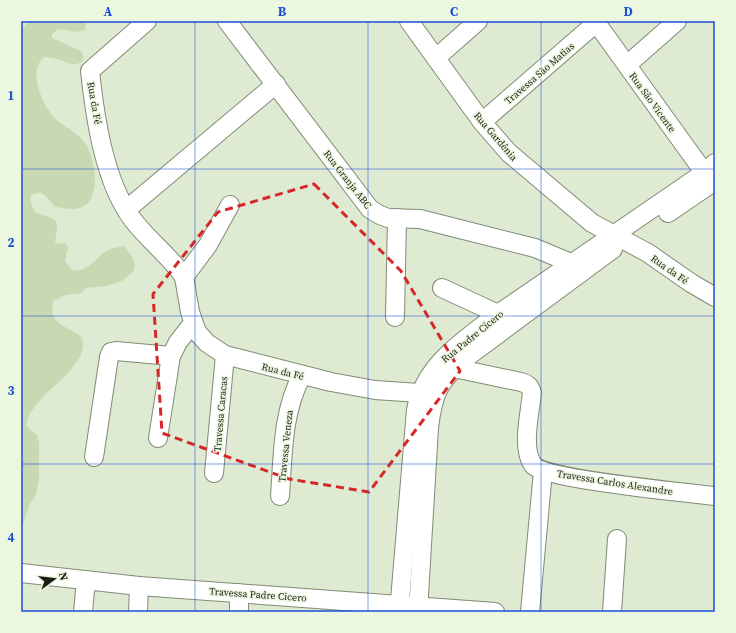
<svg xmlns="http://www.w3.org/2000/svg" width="736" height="633" viewBox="0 0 736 633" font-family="'Source Serif 4',serif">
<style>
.green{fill:#c8d8b3}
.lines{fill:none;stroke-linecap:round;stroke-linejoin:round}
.minor-casing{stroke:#818b75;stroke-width:20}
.minor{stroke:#fff;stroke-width:18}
.marked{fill:none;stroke:#d62828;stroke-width:3;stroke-dasharray:8 5;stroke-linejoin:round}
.grid{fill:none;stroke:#1d4ed8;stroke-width:1;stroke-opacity:0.55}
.labels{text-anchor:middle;stroke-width:3;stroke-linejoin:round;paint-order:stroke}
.street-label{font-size:10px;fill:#1a1e15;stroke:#ecf7df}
.neatline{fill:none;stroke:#1d4ed8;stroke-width:1.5}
.grid-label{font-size:13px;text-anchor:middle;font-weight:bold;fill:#1d4ed8}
</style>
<rect width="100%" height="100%" fill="#dfead2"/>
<!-- green -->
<path class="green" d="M 29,21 L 86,21 L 85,30 L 78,32 L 58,29 L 52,34 L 52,38 L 81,51 L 84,57 C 79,70 67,62 58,59 C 53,58 49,58 44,57 C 28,70 41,101 52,115 C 60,126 77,130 86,145 C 95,159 102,199 82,207 C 74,211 64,208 55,207 C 48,199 41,186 30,197 L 32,206 L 36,213 C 59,220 59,217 55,242 L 58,244 L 66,243 L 68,247 L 65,261 L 72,270 C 89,273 94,258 108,250 C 112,248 119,247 124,246 L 133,258 L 135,265 L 133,272 L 122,281 L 106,286 L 86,288 L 81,293 L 66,295 L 53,301 C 46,332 83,326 83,343 C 85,372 29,396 26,426 L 37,435 L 39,442 L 39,478 L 36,494 L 29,506 L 21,530 L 21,30 Z"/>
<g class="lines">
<defs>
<g id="minor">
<path d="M 147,21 L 90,71 C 95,117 104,182 133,220 C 148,240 170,256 184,277"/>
<polyline points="227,21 370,209 380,215 388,218 420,219 535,248 571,263"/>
<polyline points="409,21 482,122 509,153 592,223 648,253 691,283 715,297"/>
<polyline points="595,21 711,182"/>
<polyline points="436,58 478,21"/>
<polyline points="627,65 677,21"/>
<polyline points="482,122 596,23"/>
<polyline points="230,205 208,245 184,277 190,312 197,332 207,343 225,355 331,382 375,390 419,393 429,397"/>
<polyline points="126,210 276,84"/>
<polyline points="668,213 715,181"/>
<polyline points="442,288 498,314"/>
<polyline points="395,317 397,218"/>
<path d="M 454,368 L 521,382 C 528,384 530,386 532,393 C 530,413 521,448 533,465 C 544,479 689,493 715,496"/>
<polyline points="158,438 171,356 178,342 193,323"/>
<polyline points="94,457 109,357 111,352 116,351 171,356"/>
<polyline points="214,473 225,355"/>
<path d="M 280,496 C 283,455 282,412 302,375"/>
<polyline points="21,573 139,586 495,612"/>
<polyline points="83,612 86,580"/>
<polyline points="138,612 139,586"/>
<polyline points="239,612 239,593"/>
<path d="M 399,612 L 416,410 C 424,365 464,340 498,314 L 704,173 L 715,163"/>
<path d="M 418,612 L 429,428 C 433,392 439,381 467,357 L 613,249"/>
<polyline points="530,612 543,471"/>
<polyline points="612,612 617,539"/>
</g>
</defs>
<!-- minor casing -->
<use href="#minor" class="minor-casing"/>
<!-- minor -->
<use href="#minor" class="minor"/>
</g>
<!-- marked area -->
<path class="marked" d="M 314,184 L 401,271 L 460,371 L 369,492 L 289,479 L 162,433 L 153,294 L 218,212 Z"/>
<!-- grid -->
<path class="grid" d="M 195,21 L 195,612M 368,21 L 368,612M 541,21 L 541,612M 21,169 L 715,169M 21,316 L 715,316M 21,464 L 715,464"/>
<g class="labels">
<!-- street labels -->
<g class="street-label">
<text transform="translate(539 73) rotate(-41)" y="4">Travessa São Matias</text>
<text transform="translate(653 102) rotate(54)" y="4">Rua São Vicente</text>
<text transform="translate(95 103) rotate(80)" y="4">Rua da Fé</text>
<text transform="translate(496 136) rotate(49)" y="4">Rua Gardênia</text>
<text transform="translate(348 179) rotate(52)" y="4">Rua Granja ABC</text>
<text transform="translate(670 269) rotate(35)" y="4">Rua da Fé</text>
<text transform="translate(472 336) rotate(-39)" y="4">Rua Padre Cícero</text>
<text transform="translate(283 371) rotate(14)" y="4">Rua da Fé</text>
<text transform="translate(220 414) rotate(-85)" y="4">Travessa Caracas</text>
<text transform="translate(285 446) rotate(-84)" y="4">Travessa Veneza</text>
<text transform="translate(615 482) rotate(9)" y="4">Travessa Carlos Alexandre</text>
<text transform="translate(258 594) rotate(4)" y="4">Travessa Padre Cicero</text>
</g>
</g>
<!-- border -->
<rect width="736" height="633" fill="none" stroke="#ecf7df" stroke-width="44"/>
<!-- north arrow -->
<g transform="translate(54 579) rotate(75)" stroke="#ecf7df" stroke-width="3" paint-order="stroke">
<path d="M0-3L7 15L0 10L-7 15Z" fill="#1a1e15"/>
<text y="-6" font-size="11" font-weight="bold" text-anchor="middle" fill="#1a1e15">N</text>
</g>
<rect x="22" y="22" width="692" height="589" class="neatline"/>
<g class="grid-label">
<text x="108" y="16">A</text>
<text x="282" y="16">B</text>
<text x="454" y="16">C</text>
<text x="628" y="16">D</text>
<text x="11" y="100">1</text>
<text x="11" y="247">2</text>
<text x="11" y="395">3</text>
<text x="11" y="542">4</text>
</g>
</svg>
